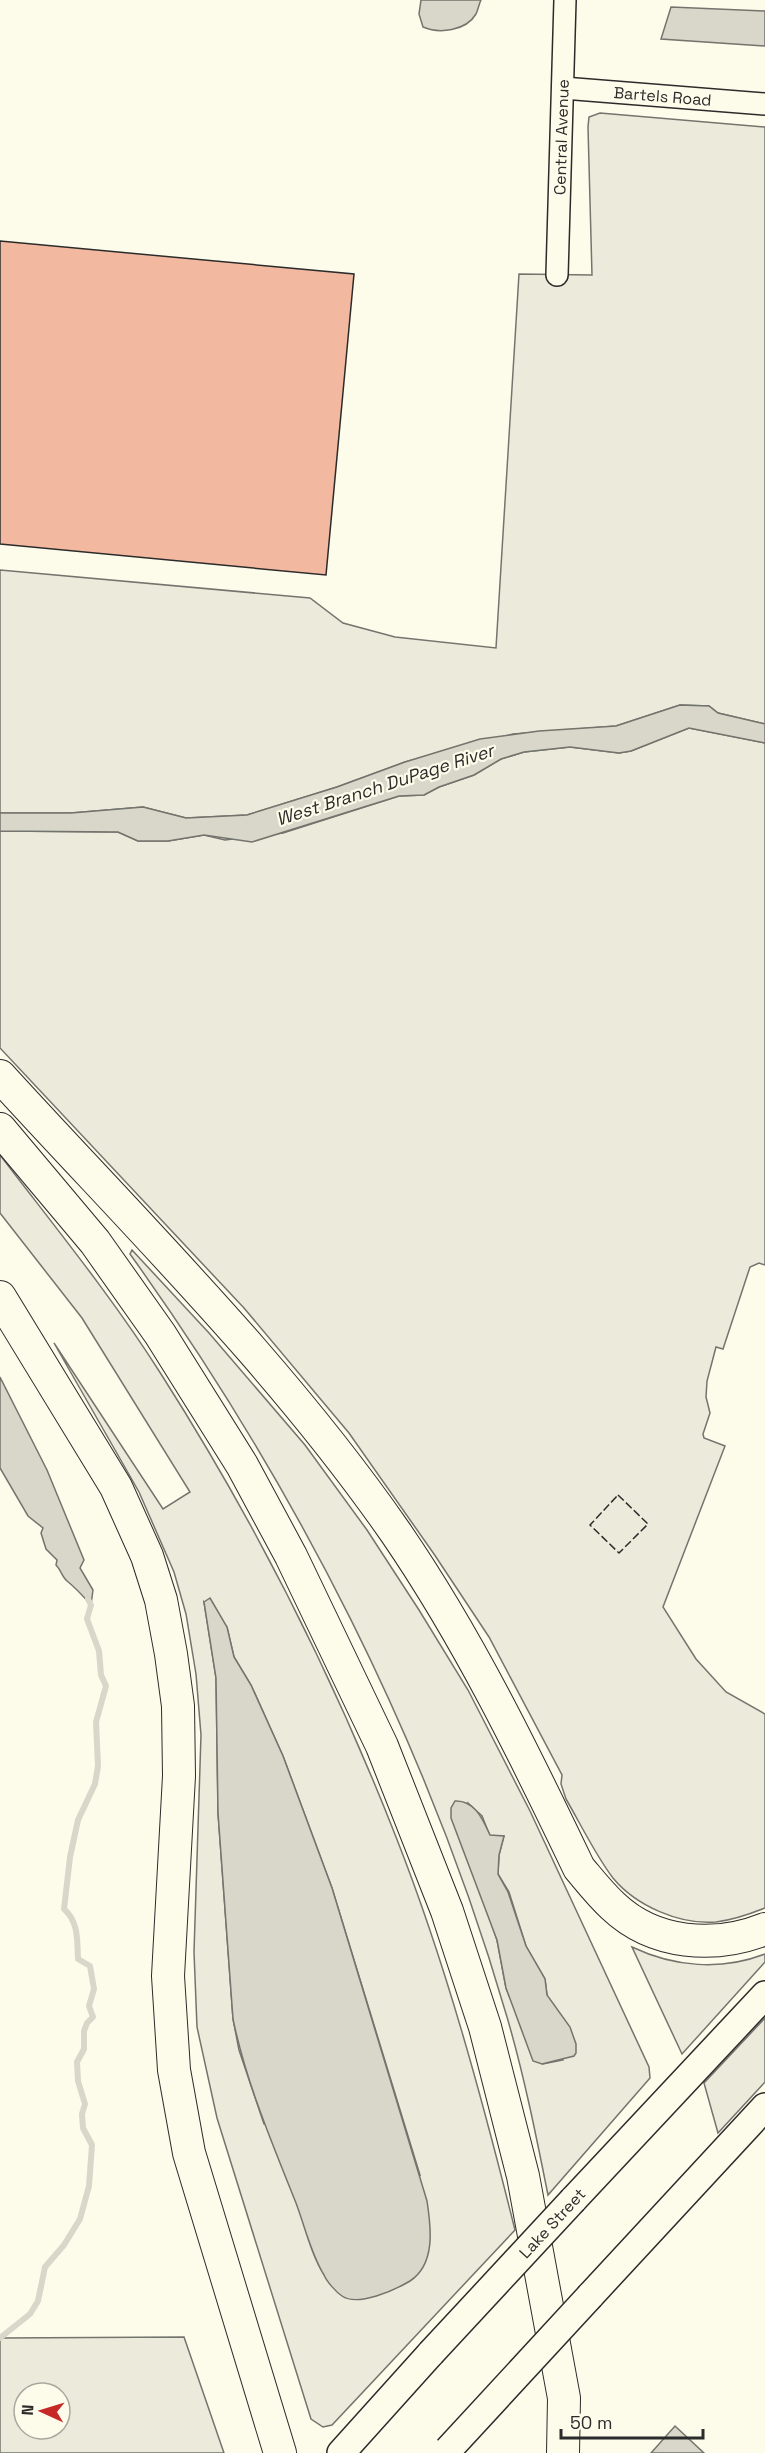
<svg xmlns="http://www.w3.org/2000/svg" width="765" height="2453" viewBox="0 0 765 2453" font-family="'Space Grotesk',sans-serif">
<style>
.green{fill:#ecebdb;stroke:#74746e;stroke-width:1.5;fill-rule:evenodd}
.water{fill:#d8d7c9;stroke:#74746e;stroke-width:1.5}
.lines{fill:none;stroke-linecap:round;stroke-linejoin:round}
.stream{stroke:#d8d7c9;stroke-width:6}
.building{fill:#f2b8a0;stroke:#2b2b2b;stroke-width:1.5}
.minor-casing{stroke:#2b2b2b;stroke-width:24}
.major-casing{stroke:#2b2b2b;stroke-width:30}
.highway-casing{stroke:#2b2b2b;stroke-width:34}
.minor{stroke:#fdfbea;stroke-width:21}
.major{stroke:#fdfbea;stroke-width:27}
.highway{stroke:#fdfbea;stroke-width:32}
.major-bridge-casing{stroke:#2b2b2b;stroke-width:30;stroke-linecap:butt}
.major-bridge{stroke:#fdfbea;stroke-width:27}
.fence{stroke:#2b2b2b;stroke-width:1.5;stroke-dasharray:8 3;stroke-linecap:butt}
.labels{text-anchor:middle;stroke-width:4.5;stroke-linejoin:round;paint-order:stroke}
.street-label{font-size:16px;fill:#2b2b2b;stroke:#fdfbea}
.water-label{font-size:18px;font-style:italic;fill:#2b2b2b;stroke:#fdfbea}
</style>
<rect width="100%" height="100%" fill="#fdfbea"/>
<!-- green -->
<g class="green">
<polygon points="600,113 765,127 765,724 718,713 709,706 680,705 616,726 513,734 405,762 337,787 247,815 186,818 143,807 71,813 0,813 0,570 310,598 343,623 395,637 496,648 519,274 592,275 588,127 589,117"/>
<path d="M 689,728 L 765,743 L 765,1265 L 759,1263 L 750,1267 L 723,1349 L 716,1347 L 707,1381 L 706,1397 L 710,1413 L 703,1434 L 704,1438 L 725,1446 L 663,1607 L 696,1659 L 726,1692 L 765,1714 L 765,1908 C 750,1914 733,1920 716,1922 C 680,1925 636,1906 613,1878 C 596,1856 580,1823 566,1799 L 561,1784 L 562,1775 L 489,1637 L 434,1554 L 349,1433 L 244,1308 L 0,1048 L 0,831 L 118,832 L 138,841 L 168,841 L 204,835 L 225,840 L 283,833 L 399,796 L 424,795 L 439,787 L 474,775 L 501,759 L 524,752 L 570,747 L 619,753 L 631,751 Z"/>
<path d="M 0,1155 C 55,1227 113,1298 161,1374 C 254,1520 333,1676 396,1837 C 446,1964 482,2098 515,2230 L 332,2425 L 323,2427 L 311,2419 L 217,2118 L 197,2027 L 194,1952 L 201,1735 L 196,1674 L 186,1614 L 174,1572 L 139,1492 L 54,1343 L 163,1509 L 190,1492 L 82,1318 L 0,1213 ZM 204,1602 L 227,1627 L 234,1657 L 251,1685 L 283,1756 L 332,1888 L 420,2175 L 264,2124 L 239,2050 L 233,2019 L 218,1813 L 216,1678 Z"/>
<path d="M 132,1250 L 209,1333 L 305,1445 L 367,1530 L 419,1610 L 468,1690 L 530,1811 L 649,2067 L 650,2078 L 548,2195 C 536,2135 524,2075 507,2017 C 428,1744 295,1484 130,1254 ZM 468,1803 L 482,1816 L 490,1836 L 504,1836 L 499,1855 L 498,1874 L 509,1892 L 526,1946 L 545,1979 L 547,1995 L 563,2060 L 543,2064 L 518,2017 L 506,1988 L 497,1940 L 471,1866 Z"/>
<path d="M 632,1947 C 674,1967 721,1971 765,1954 L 765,1962 L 682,2054 Z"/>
<polygon points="765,2018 765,2082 718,2133 704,2083"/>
<path d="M 184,2337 L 224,2453 L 0,2453 L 0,2338 ZM 24,2393 L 60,2393 L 60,2429 L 24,2429 Z"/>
</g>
<!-- water -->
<g class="water">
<path d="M 421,0 L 481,0 C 479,4 478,10 476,14 C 466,31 439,34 423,27 L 419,14 Z"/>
<polygon points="671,7 765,11 765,46 661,39"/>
<polygon points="680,705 709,706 718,713 765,724 765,743 689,728 631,751 619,753 570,747 524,752 501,759 474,775 439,787 424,795 399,796 252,842 204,835 168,841 138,841 118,832 0,831 0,813 71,813 143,807 186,818 247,815 337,787 405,762 480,739 539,731 616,726"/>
<path d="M 0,1377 L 47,1470 L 84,1560 L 80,1568 L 93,1590 L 91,1605 C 83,1596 76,1588 67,1581 C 62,1577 61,1570 56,1565 L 57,1560 L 46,1549 L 41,1533 L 43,1528 L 28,1516 L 0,1468 Z"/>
<path d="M 210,1598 L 227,1627 L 234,1657 L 251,1685 L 283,1756 L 332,1888 L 427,2201 C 431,2227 436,2264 410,2281 C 395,2290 358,2307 342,2296 C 336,2292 327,2282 324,2275 C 311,2254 305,2227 296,2203 C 272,2143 246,2082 233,2019 L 218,1813 L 216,1678 L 204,1602 Z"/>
<path d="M 455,1801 C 475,1800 483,1820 490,1835 L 504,1836 L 499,1855 L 498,1874 L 508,1892 L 526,1946 L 545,1979 L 547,1995 L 570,2027 L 576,2044 L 576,2053 L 574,2056 L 542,2064 L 533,2061 L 506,1988 L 497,1940 L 451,1818 L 451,1808 Z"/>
<polygon points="675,2426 704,2453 651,2453"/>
</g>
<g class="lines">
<!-- stream -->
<path class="stream" d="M 0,2338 L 30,2314 L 38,2301 L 45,2267 L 64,2245 L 80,2219 L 89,2186 L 92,2145 L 83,2128 L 82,2114 L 85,2104 L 78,2081 L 77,2062 L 84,2049 L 84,2031 L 87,2023 L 93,2017 L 89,2006 L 94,1989 L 90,1966 L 78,1959 C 77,1941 79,1922 64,1909 L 70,1857 L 78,1820 L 95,1784 L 98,1766 L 96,1722 L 106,1686 L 101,1675 L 99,1651 L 87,1619 L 91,1605 L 88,1599"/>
</g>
<!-- building -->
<polygon class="building" points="0,241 354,274 326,575 0,544"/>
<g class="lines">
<defs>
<g id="minor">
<path id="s1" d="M 563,88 L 765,104"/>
<path id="s2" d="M 557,275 L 565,0"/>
</g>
<g id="major">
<polyline points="573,2200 765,1995"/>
<polyline points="590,2296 765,2107"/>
<polyline points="341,2453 431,2353"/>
</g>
<g id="highway">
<path d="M 0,1076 C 136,1225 281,1367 396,1533 C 468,1638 524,1753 579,1868 C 590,1881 600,1894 613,1906 C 654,1945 715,1949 765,1929"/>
<polyline points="0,1129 95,1242 160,1334 242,1465 291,1556 382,1746 447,1911 485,2027 523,2176 564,2398 563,2453"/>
<polyline points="0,1297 116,1487 147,1556 161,1600 171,1654 178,1706 179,1776 168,1976 174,2070 189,2153 280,2453"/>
</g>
</defs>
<!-- minor casing -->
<use href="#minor" class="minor-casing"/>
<!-- major casing -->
<use href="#major" class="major-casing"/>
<!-- highway casing -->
<use href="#highway" class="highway-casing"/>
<!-- minor -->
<use href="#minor" class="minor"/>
<!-- major -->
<use href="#major" class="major"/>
<!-- highway -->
<use href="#highway" class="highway"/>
<defs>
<g id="major-bridge">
<polyline points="431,2353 573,2200"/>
<polyline points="448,2450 590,2296"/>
</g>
</defs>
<!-- major-bridge casing -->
<use href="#major-bridge" class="major-bridge-casing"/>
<!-- major-bridge -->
<use href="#major-bridge" class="major-bridge"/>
<!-- fence -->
<polygon class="fence" points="618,1495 648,1524 619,1553 590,1525"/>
</g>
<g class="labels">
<!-- street labels -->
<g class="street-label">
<text dy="6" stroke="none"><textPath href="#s1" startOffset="100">Bartels Road</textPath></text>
<text dy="6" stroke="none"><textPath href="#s2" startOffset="138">Central Avenue</textPath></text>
<text transform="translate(552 2223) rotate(-47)" y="6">Lake Street</text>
</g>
<!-- water labels -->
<g class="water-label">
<text transform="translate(385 785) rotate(-18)" y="6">West Branch DuPage River</text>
</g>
</g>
<!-- north arrow -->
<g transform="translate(42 2411) rotate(274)"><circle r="28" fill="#fdfbea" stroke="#a9a89e" stroke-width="1.5"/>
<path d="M0-4.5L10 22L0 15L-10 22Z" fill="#c62828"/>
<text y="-9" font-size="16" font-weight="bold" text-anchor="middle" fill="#2b2b2b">N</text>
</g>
<!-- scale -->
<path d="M561 2429v9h142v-9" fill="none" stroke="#2b2b2b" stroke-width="3"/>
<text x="570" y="2429" font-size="18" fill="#2b2b2b" stroke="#fdfbea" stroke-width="4.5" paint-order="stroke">50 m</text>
</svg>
